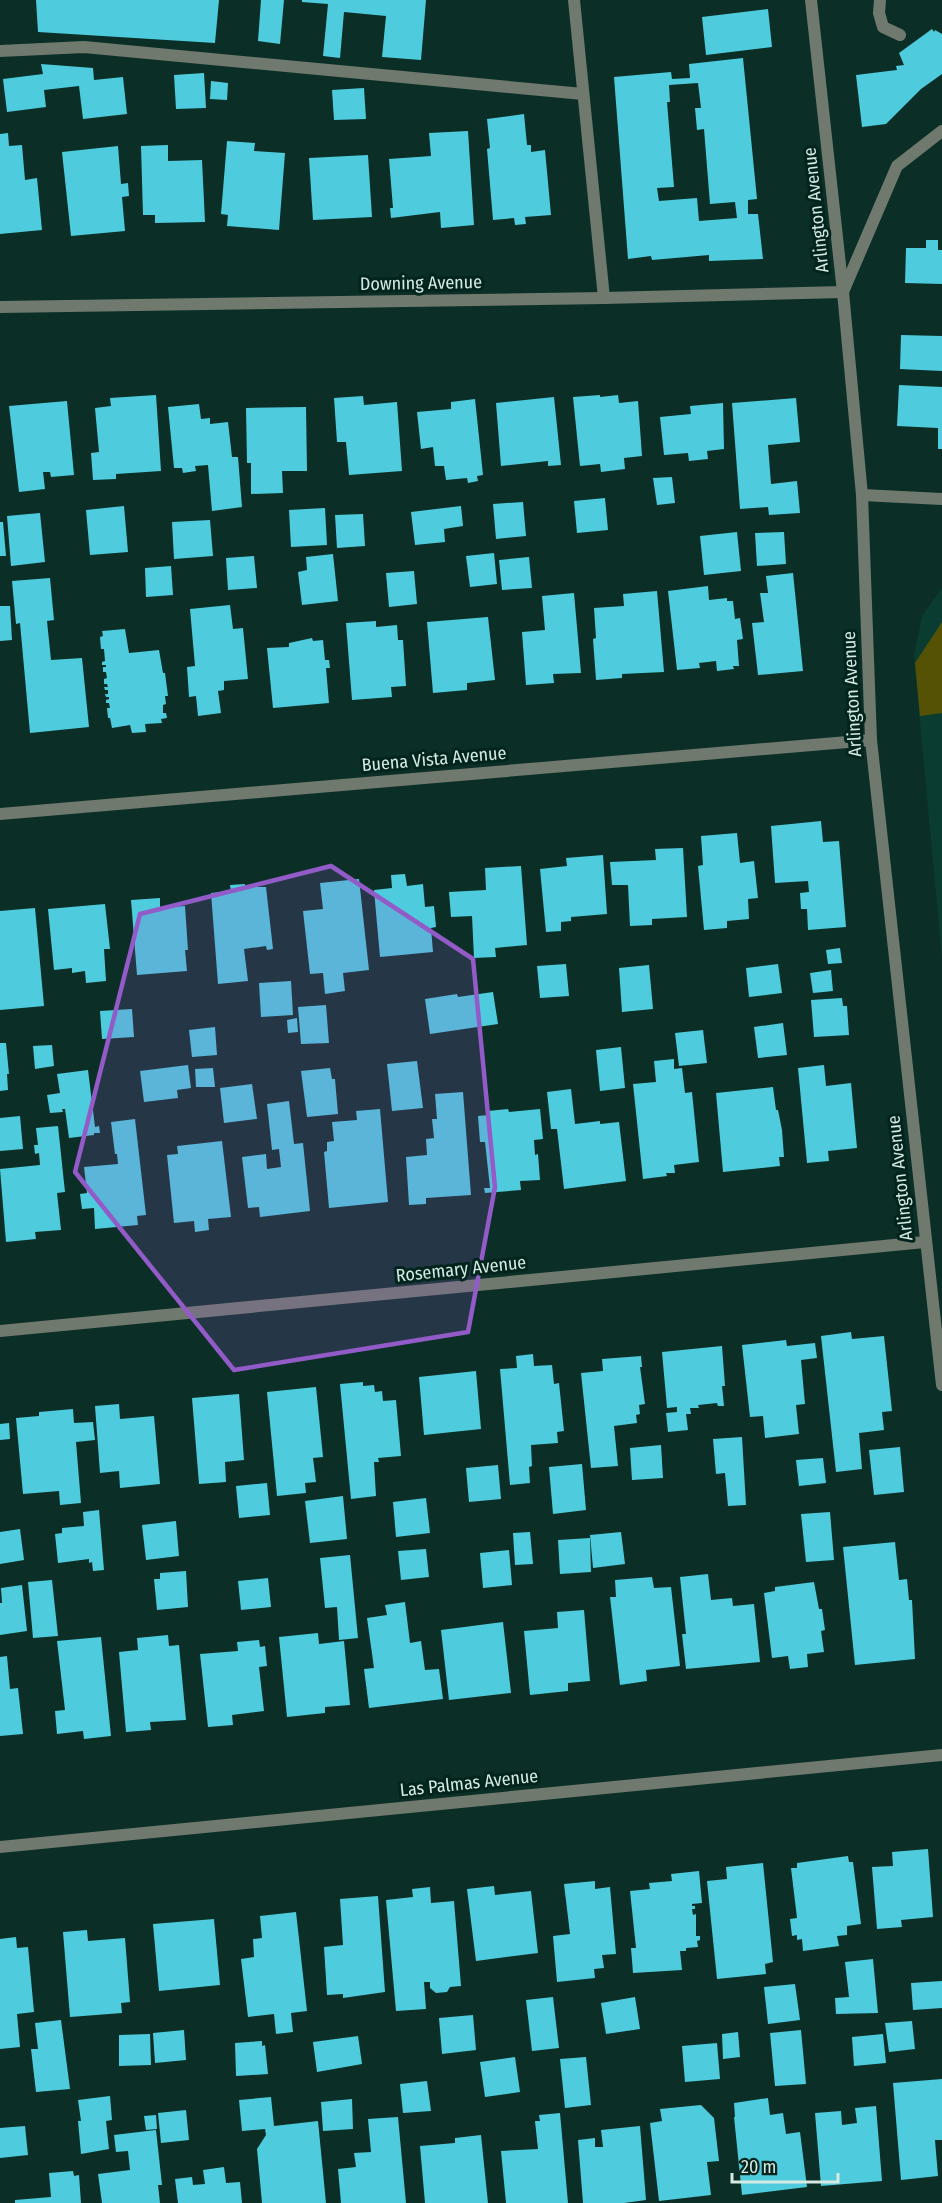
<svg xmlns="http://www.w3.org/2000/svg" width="942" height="2203" viewBox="0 0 942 2203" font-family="'Fira Sans Condensed',sans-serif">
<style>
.built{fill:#0b3c32}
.green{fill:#555206}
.building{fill:#4eccde;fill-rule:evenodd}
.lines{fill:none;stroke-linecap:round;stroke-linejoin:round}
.service{stroke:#70796e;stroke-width:12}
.minor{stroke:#70796e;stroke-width:12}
.marked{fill:#925bc8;fill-opacity:0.2;stroke:#925bc8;stroke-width:4.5;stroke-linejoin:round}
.labels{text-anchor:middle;stroke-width:6;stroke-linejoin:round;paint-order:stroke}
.street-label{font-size:18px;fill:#d6e9e3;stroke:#01251d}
</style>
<rect width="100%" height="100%" fill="#0b2f26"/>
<!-- built -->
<polygon class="built" points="942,588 942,958 914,657 922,616"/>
<!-- green -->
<polygon class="green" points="942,622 942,713 920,716 915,663"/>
<!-- building -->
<g class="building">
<polygon points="36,0 219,0 215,43 38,32"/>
<polygon points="261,0 284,0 280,44 258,41"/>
<polygon points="302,0 426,0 421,60 382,57 386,16 344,12 340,58 323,56 328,4 302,2"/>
<polygon points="768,9 772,47 706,55 702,17"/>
<polygon points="932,29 934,32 935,30 942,34 942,74 921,89 886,124 862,127 856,75 897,70 896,66 904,65 899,53"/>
<path d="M 743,58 L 757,199 L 748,200 L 748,214 L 758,214 L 763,259 L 709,261 L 709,255 L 652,260 L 651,256 L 628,259 L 614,77 L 671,72 L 672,79 L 690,78 L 689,64 ZM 698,83 L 701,108 L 695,108 L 697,130 L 704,129 L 710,204 L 735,202 L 737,218 L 699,221 L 697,198 L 659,201 L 657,188 L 674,187 L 667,102 L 670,102 L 669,85 Z"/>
<polygon points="41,64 93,68 94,80 123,77 127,114 83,119 79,86 44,90 46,107 7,112 3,79 43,74"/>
<polygon points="204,73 206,108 176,109 174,75"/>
<polygon points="211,81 228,83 227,100 210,99"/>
<polygon points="364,88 366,119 334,120 332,90"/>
<polygon points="524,114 527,145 531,145 531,152 545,150 551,215 525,217 526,224 515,225 514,218 493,220 487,149 490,148 487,119"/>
<polygon points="468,131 474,225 441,228 440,212 391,218 390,208 393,208 389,159 431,156 429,133"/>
<polygon points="8,133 9,146 22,145 25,180 37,178 42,230 0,234 0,134"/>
<polygon points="227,141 255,143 254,151 285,153 279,230 227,226 228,215 221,214"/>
<polygon points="168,145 168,161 202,160 205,222 155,223 155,215 143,215 141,146"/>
<polygon points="118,146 121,184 128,183 129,196 122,197 125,231 71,236 62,152"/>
<polygon points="368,155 372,217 313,220 309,158"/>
<polygon points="926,240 938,240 938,250 942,250 942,284 905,283 906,248 926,248"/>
<polygon points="901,335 942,336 942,371 900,369"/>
<polygon points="899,385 942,387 942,449 938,449 938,428 897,426"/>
<polygon points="156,395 161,471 116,474 116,479 93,480 91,453 99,452 95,408 111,406 110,398"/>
<polygon points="600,395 600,397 618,395 619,403 638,401 642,456 624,458 625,469 601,472 600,464 580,466 573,397"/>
<polygon points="363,396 364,405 397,402 402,471 349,475 346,442 337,442 334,398"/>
<polygon points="554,397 561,465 548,466 548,461 501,466 496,403"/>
<polygon points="796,398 800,442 768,445 771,484 797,481 800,513 769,515 768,507 740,509 732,403"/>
<polygon points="475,399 483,475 477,476 478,481 468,483 467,478 446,480 444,466 435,466 433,447 421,449 417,412 451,409 451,402"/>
<polygon points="67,401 74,475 51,477 50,472 43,472 45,489 19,492 9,406"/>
<polygon points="723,403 724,449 707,451 708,459 689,461 688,453 664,455 660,417 691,414 690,406"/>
<polygon points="199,404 201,419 210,418 210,424 228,422 232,457 238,457 242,507 212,511 208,465 195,466 196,471 183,473 182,468 174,468 168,407"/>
<polygon points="306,407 307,471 282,471 283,493 251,494 251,463 247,463 246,408"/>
<polygon points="672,477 675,503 657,505 653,478"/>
<polygon points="605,498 608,530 577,533 574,501"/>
<polygon points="523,502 526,536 496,539 493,504"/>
<polygon points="124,506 128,552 90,555 86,510"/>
<polygon points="461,506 463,526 444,529 445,542 415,545 411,512"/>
<polygon points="325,508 327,545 291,547 289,510"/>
<polygon points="40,513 45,562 11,566 7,516"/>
<polygon points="363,514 365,546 337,548 335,515"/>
<polygon points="210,520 213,556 174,559 172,522"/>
<polygon points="0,522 3,522 6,556 0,556"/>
<polygon points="737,532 741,571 704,575 700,536"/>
<polygon points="784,532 786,564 757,566 755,533"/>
<polygon points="494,553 497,584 470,587 466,556"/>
<polygon points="333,554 338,601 302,605 298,572 307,570 306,557"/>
<polygon points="254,556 257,588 228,590 226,558"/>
<polygon points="529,557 532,588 502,590 499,560"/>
<polygon points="171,566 173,595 146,597 145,568"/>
<polygon points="414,571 417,604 389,607 386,573"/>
<polygon points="793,573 803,671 758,675 752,623 764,622 760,593 768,593 766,576"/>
<polygon points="50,578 54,620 47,621 51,660 82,658 89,727 30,733 20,623 16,624 12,581"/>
<polygon points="708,586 709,600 727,598 727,601 733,601 735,619 740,618 743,639 737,640 739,666 733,666 734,669 717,671 716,661 699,663 700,668 677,670 668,591"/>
<polygon points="657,591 664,672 622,674 622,678 596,680 593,639 596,638 594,608 624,606 623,594"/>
<polygon points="574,593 581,673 553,674 554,683 526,685 522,632 545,630 542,596"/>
<polygon points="230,605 233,629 243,628 248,679 224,681 224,690 218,691 221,713 198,716 196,696 189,697 187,667 195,666 190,609"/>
<polygon points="0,606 10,606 12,640 0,641"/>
<polygon points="488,617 495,680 467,683 467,690 433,693 427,622"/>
<polygon points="376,621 376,627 397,625 398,640 403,640 406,686 391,687 392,697 352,700 346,623"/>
<polygon points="125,629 129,653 159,650 163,673 165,673 168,696 165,696 166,704 163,705 163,713 166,713 167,718 161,719 162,723 145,724 146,732 132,733 130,725 112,728 110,718 108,718 107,708 110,708 109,703 106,703 106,700 109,699 109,697 106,697 105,694 108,694 108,690 105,690 104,687 108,687 107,684 104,684 104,679 107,678 106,672 103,672 103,667 106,667 106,665 102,665 102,662 105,661 104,649 101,649 100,637 103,636 102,631"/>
<polygon points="312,638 313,641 323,640 325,660 329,660 330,668 326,668 329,703 273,708 267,648 289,647 289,643"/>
<polygon points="821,821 823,842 839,841 846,927 808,930 807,909 801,909 800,893 809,892 808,881 775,883 771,826"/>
<polygon points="737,833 740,863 754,861 758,898 748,899 749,919 727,921 727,928 704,930 698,866 703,865 701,836"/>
<polygon points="683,848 687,917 652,919 652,925 630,926 628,885 612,885 610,862 656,860 655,849"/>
<polygon points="603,855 607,914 571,917 571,921 561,922 561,931 546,932 540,869 567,866 566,858"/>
<polygon points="521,866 527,945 495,948 496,957 474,958 472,916 451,917 449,892 486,890 485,868"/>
<polygon points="405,874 407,886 423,884 425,907 434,906 436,927 431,928 433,952 380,957 374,890 392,888 391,875"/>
<polygon points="359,879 369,970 343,973 345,991 325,994 323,973 310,974 303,911 323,909 320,883"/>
<polygon points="245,884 245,889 248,889 248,887 266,887 273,949 267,950 266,946 244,949 248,981 218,984 211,893 231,891 230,885"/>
<polygon points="160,898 160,908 185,906 188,950 185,950 187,971 137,975 131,900"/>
<polygon points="105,904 110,949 104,949 106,981 86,983 85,971 72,973 72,968 54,970 48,909"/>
<polygon points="35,908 44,1006 0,1010 0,911"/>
<polygon points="840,948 842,963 828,964 826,950"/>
<polygon points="566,964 569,996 540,998 537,966"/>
<polygon points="778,964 782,993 749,997 746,968"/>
<polygon points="649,965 653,1009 622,1012 619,968"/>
<polygon points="831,970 833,991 813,993 810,973"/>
<polygon points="291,981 293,1015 261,1017 259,983"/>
<polygon points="493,992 498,1024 430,1034 425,999 457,994 458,997"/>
<polygon points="842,998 843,1006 847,1006 849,1035 814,1037 811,1000"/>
<polygon points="326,1005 329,1043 301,1044 298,1007"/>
<polygon points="132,1009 134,1037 102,1039 100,1011"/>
<polygon points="297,1018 298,1032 288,1033 287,1020"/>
<polygon points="783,1023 787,1055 758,1058 754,1027"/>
<polygon points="215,1027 217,1055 192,1057 189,1030"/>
<polygon points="703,1030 707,1063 679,1066 675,1033"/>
<polygon points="0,1043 6,1043 9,1074 7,1074 8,1090 0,1091"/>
<polygon points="52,1045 54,1066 35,1069 33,1046"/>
<polygon points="621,1047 625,1088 600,1091 596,1050"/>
<polygon points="674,1059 674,1069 682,1068 685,1093 692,1092 699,1162 674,1165 675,1173 666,1173 667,1176 643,1179 633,1084 656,1082 654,1061"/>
<polygon points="417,1061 423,1108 392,1111 387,1064"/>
<polygon points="188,1065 191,1088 177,1090 178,1098 144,1102 140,1071"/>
<polygon points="824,1065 826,1086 851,1083 857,1148 828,1151 829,1161 807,1163 798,1068"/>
<polygon points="213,1068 215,1087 196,1087 195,1069"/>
<polygon points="330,1068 332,1079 335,1079 338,1114 307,1117 301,1071"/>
<polygon points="88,1070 95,1127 99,1126 100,1133 94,1133 94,1135 69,1138 65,1109 62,1109 63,1112 50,1113 47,1095 60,1093 57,1074"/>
<polygon points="252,1084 257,1119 224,1123 220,1088"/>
<polygon points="773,1087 776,1110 778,1110 782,1130 784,1157 779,1157 780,1166 723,1172 716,1093"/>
<polygon points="571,1089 575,1124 600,1121 600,1124 619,1122 626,1181 564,1189 557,1129 551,1129 547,1092"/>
<polygon points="463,1092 471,1195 426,1198 426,1204 409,1205 406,1157 427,1155 426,1139 434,1138 432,1119 437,1119 435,1094"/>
<polygon points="289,1101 294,1144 303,1143 310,1211 260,1217 259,1207 248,1208 242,1157 266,1154 267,1169 281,1167 279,1149 272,1150 267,1104"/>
<polygon points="380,1109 388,1202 329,1208 324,1152 327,1151 327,1142 334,1141 332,1122 357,1120 356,1111"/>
<polygon points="508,1109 509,1112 540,1109 543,1139 534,1140 535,1155 538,1154 540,1180 520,1181 521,1190 485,1193 484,1188 490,1188 485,1142 480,1142 478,1116 489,1115 488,1111"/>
<polygon points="20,1116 23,1149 0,1151 0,1118"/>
<polygon points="135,1119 146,1215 137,1216 138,1225 95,1229 94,1208 82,1209 80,1194 87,1193 84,1167 118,1164 117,1154 115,1154 111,1122"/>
<polygon points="58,1126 65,1192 57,1193 61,1230 35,1232 36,1239 6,1242 0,1169 40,1165 39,1153 35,1154 34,1145 38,1145 36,1128"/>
<polygon points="222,1141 231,1217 208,1219 209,1230 195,1232 194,1221 174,1223 167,1155 178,1154 177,1146"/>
<polygon points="851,1332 852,1339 884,1336 892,1411 882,1412 884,1430 859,1433 862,1469 836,1472 821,1336"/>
<polygon points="786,1340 787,1346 815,1343 817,1358 801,1360 805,1404 796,1405 799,1434 765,1438 763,1416 750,1417 742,1345"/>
<polygon points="722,1346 725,1386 722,1386 724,1406 718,1406 717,1403 698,1405 699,1408 690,1408 691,1414 686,1414 688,1430 668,1432 666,1413 677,1412 677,1407 667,1408 662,1352"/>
<polygon points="533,1354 534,1366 552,1365 554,1384 559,1383 564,1431 557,1432 558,1443 531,1445 532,1466 529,1467 530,1483 510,1485 500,1369 517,1368 516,1356"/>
<polygon points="641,1356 642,1367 640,1367 645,1404 639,1405 640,1414 636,1415 637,1423 614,1426 618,1466 591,1468 581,1373 603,1371 602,1359"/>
<polygon points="476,1371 481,1429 424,1435 419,1377"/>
<polygon points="363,1382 363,1386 374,1385 375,1392 382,1391 383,1401 396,1400 401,1456 378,1458 379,1462 374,1462 376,1496 351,1499 340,1384"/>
<polygon points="316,1387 323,1457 313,1458 316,1482 305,1483 306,1493 277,1496 267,1392"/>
<polygon points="239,1394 244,1460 225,1462 226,1482 199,1484 192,1398"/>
<polygon points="119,1404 120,1419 154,1416 160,1484 120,1488 119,1471 100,1473 95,1406"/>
<polygon points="73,1409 74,1423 93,1422 95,1440 76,1442 81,1503 60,1505 59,1491 23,1494 16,1418 39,1416 39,1412"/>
<polygon points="9,1423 10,1439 0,1440 0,1424"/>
<polygon points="742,1437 746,1505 728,1506 725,1473 716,1474 713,1439"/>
<polygon points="661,1445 663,1478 632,1480 630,1448"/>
<polygon points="900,1447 904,1492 874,1495 869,1450"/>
<polygon points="823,1458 826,1483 799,1486 796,1460"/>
<polygon points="582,1464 586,1510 553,1514 549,1467"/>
<polygon points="498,1465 501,1499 469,1502 466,1468"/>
<polygon points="267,1483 270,1515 239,1518 236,1486"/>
<polygon points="343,1496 347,1539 310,1543 305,1501"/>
<polygon points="426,1498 430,1533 396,1537 393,1502"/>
<polygon points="99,1510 104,1570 93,1571 92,1562 89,1563 89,1559 58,1563 55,1534 62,1533 62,1528 84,1526 83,1512"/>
<polygon points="830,1512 834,1560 806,1562 801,1514"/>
<polygon points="176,1521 179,1556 146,1560 142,1525"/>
<polygon points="20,1529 24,1560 0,1564 0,1532"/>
<polygon points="530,1532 533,1564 515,1565 513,1533"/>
<polygon points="621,1532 625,1564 593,1568 590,1535"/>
<polygon points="590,1538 591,1572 560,1574 558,1540"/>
<polygon points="895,1542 899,1580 907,1579 909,1600 912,1600 915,1659 855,1665 843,1547"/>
<polygon points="426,1549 429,1577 401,1580 398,1551"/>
<polygon points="509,1550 512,1585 483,1588 480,1553"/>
<polygon points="350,1555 358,1638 339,1640 337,1607 325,1608 320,1558"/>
<polygon points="186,1571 188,1607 157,1610 154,1579 160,1579 160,1573"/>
<polygon points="708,1574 711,1600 732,1598 733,1606 754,1604 760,1662 686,1669 682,1634 686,1634 680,1577"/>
<polygon points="652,1577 654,1588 671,1587 680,1666 646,1670 647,1681 620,1685 610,1597 616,1597 615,1580"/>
<polygon points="268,1578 271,1607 241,1610 238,1581"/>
<polygon points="52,1580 58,1636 33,1638 28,1582"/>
<polygon points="814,1582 819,1609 822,1609 825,1630 821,1631 824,1652 807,1654 808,1667 790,1669 788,1656 772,1658 764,1593 775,1591 775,1587"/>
<polygon points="22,1585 27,1631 0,1635 0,1603 2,1603 1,1588"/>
<polygon points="405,1602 410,1643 421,1641 425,1670 439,1669 443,1699 369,1708 364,1669 374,1668 367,1618 387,1615 385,1605"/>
<polygon points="584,1610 590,1681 568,1683 568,1691 530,1695 524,1631 558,1628 557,1612"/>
<polygon points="503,1622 511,1693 449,1700 441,1630"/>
<polygon points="318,1633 319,1644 344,1641 350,1705 325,1707 325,1713 287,1717 279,1637"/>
<polygon points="168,1635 169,1646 179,1645 186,1720 150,1722 151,1730 126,1732 119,1652 138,1650 137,1638"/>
<polygon points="101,1637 111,1736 84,1739 83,1731 57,1734 55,1711 65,1710 57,1641"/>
<polygon points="259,1640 260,1647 265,1646 267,1666 259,1667 264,1711 232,1715 233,1725 208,1727 200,1654 238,1651 237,1642"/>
<polygon points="7,1656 10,1689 18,1688 23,1734 0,1736 0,1657"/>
<polygon points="928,1849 933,1917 901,1920 902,1927 877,1929 872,1867 893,1866 892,1852"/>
<polygon points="848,1856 849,1862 853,1862 861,1924 847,1926 847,1935 837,1936 839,1946 803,1951 802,1939 797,1940 797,1935 792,1936 790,1919 797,1918 791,1868 797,1868 797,1863"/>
<polygon points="763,1863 773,1962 765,1964 766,1974 717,1979 707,1881 727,1879 726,1867"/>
<polygon points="699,1871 702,1903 692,1904 692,1906 695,1906 695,1909 692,1909 693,1915 696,1914 696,1936 700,1936 700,1940 697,1941 698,1947 686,1948 686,1951 680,1951 682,1970 633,1973 631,1948 636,1948 630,1891 650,1889 649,1883 672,1881 671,1874"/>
<polygon points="595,1881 595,1889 610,1887 616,1954 602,1955 604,1968 594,1969 595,1978 557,1982 553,1936 570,1934 564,1884"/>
<polygon points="494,1886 495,1895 531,1891 538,1953 476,1961 467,1889"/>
<polygon points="430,1887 431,1903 454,1901 461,1986 450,1987 447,1992 436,1993 430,1988 430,1982 424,1982 426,2009 396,2011 386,1900 413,1897 412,1889"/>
<polygon points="378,1896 385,1992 343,1998 343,1994 327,1995 324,1947 343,1945 340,1899"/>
<polygon points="296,1912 307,2011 291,2013 293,2032 276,2034 274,2014 248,2017 241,1959 254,1957 253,1939 262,1938 260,1916"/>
<polygon points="214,1919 220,1985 159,1991 153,1924"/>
<polygon points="87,1930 88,1941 125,1938 130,2002 121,2003 122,2013 70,2017 63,1932"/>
<polygon points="16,1937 17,1948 28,1947 34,2012 17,2014 20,2047 0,2049 0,1939"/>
<polygon points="873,1959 878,2013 836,2014 835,1998 849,1997 845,1962"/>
<polygon points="942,1981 942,2008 913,2010 911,1983"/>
<polygon points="795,1984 800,2020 768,2024 764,1987"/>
<polygon points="553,1997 559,2048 532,2051 526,2000"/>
<polygon points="635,1997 640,2029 606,2034 601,2003"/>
<polygon points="473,2015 476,2050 442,2054 439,2018"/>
<polygon points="61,2020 70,2089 36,2092 31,2049 38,2049 35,2023"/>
<polygon points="912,2021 915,2049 889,2052 885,2023"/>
<polygon points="184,2030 186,2060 155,2063 153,2033"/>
<polygon points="801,2030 806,2084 775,2086 770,2033"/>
<polygon points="738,2032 740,2057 723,2059 722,2034"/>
<polygon points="150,2034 151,2065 119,2066 119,2035"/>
<polygon points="883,2034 886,2063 854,2066 852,2037"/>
<polygon points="358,2036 362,2064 317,2072 313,2042"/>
<polygon points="262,2041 262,2046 265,2045 268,2074 236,2076 235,2043"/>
<polygon points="717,2043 720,2079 685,2082 682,2046"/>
<polygon points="515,2057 520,2092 485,2097 480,2062"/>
<polygon points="586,2057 591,2105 565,2108 560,2059"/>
<polygon points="942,2079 942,2140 935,2140 938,2176 901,2180 893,2083"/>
<polygon points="427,2081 431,2111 403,2113 400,2084"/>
<polygon points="110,2096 112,2120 106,2121 109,2149 81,2154 78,2121 81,2121 78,2100"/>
<polygon points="271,2097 274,2126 318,2121 326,2203 262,2203 257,2149 266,2135 265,2129 242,2131 239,2100"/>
<polygon points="768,2098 770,2115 783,2113 786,2134 800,2132 807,2187 742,2195 734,2117 735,2117 734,2103"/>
<polygon points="352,2099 353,2129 323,2131 321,2102"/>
<polygon points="701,2105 714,2118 719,2161 707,2162 711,2195 659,2201 650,2123 662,2121 660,2109"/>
<polygon points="876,2106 882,2181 821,2186 815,2113 841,2111 842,2125 857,2123 855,2108"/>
<polygon points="186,2110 189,2140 161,2143 158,2113"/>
<polygon points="560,2113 568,2203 506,2203 501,2151 538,2149 535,2121 540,2121 539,2115"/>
<polygon points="156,2115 157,2129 146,2130 144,2116"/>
<polygon points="398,2117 406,2203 341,2203 338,2169 356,2167 354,2153 371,2152 368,2119"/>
<polygon points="25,2126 28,2155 0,2158 0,2128"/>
<polygon points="640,2126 646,2200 624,2203 583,2203 578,2140 595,2138 595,2147 603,2147 601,2130"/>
<polygon points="156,2130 162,2185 158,2185 160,2203 102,2203 98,2174 130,2170 128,2151 116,2152 114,2135"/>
<polygon points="481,2135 488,2203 425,2203 420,2146 455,2143 455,2138"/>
<polygon points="224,2167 226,2183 240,2182 242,2203 178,2203 175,2179 192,2177 193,2185 205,2184 203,2170"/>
<polygon points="73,2171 74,2176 79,2175 81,2203 15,2203 15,2200 51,2197 49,2173"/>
</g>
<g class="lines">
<!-- service -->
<g class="service">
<polyline points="574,0 604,298"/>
<polyline points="880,0 879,13 883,27 900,35"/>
<polyline points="0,51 84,47 583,94"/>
</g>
<!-- minor -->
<g class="minor">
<polyline points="811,0 843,292 862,495 871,740 942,1385"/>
<polyline points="0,307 604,298 843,292 897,166 942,131"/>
<polyline points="862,495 942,499"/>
<polyline points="0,814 871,740"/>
<polyline points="0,1331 925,1242"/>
<polyline points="0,1847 942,1755"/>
</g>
</g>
<!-- marked area -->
<path class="marked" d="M 331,866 L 473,959 L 495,1187 L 468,1332 L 234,1370 L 75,1172 L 140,914 Z"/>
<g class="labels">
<!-- street labels -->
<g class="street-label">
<text transform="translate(816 210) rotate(-96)" y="6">Arlington Avenue</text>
<text transform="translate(421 283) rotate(-1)" y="6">Downing Avenue</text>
<text transform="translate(852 694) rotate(-93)" y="6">Arlington Avenue</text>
<text transform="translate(434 759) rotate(-5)" y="6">Buena Vista Avenue</text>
<text transform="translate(900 1178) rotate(-96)" y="6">Arlington Avenue</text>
<text transform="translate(461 1269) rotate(-6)" y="6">Rosemary Avenue</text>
<text transform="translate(469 1783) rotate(-6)" y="6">Las Palmas Avenue</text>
</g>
</g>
<!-- scale -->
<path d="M732 2173v9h106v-9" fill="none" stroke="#d6e9e3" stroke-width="3"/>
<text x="741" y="2173" font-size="18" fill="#d6e9e3" stroke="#01251d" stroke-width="4.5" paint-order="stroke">20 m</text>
</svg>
